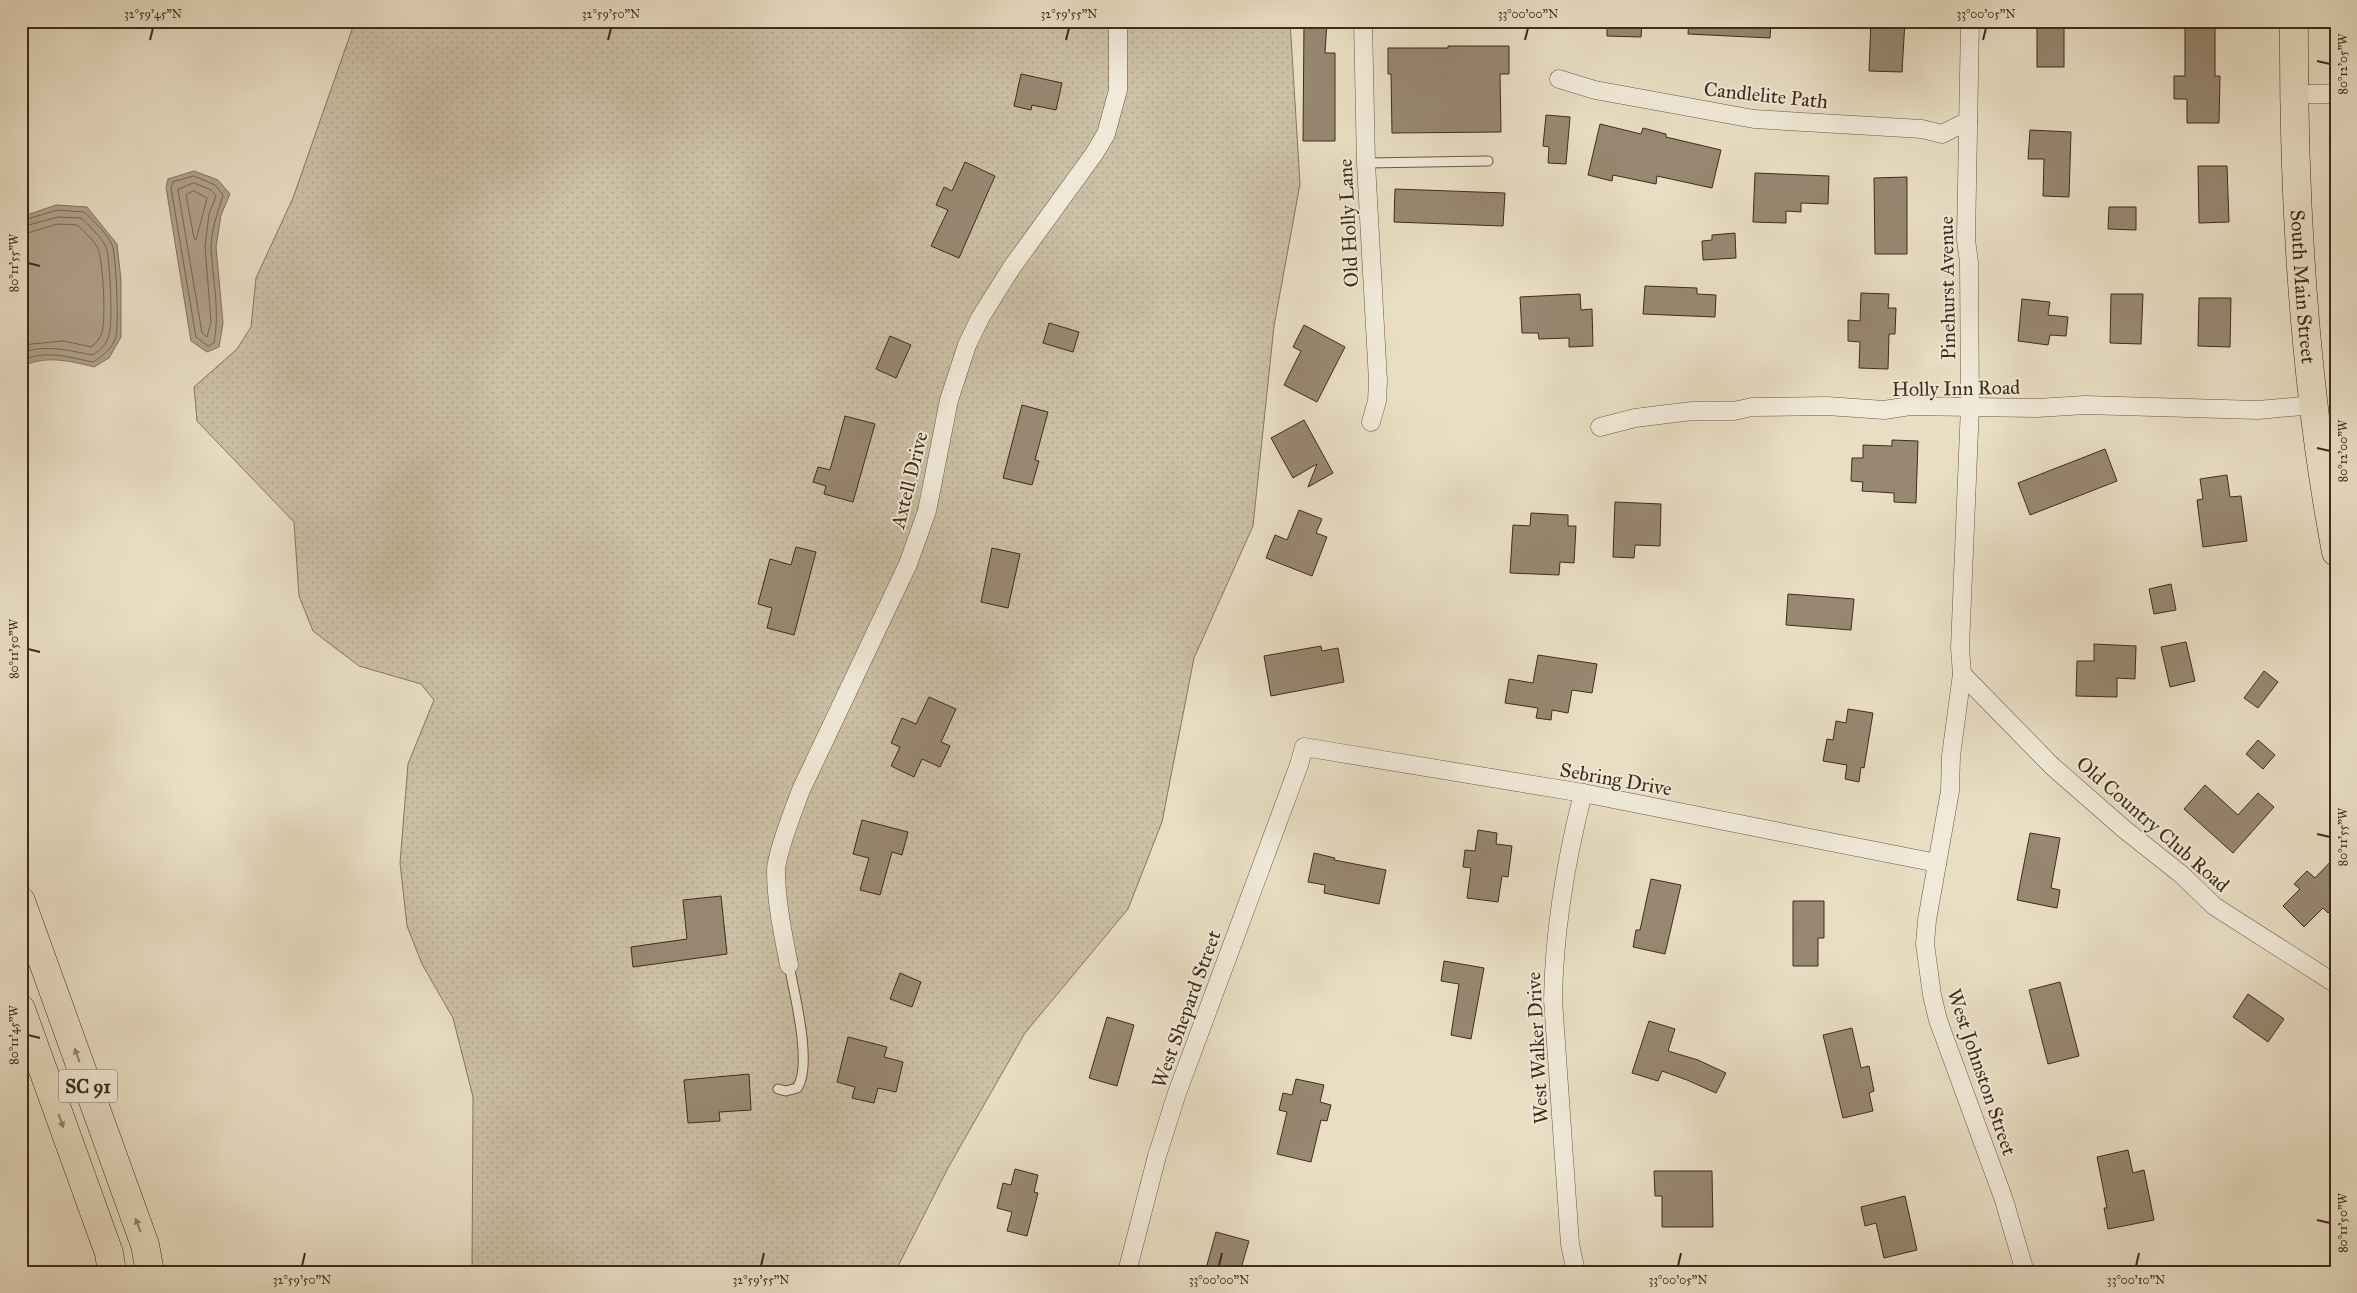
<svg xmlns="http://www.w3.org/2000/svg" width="2357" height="1293" viewBox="0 0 2357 1293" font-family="'IM FELL Great Primer',serif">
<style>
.green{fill:url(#green-dots);stroke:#867660}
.water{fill:#b0a18a;stroke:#83725d}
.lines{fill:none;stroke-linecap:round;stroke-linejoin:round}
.shore{stroke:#786652;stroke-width:1}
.building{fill:#988872;stroke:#402b1a}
.lane-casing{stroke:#6a5844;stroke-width:11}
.street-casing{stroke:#6a5844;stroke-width:19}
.primary-casing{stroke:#402b1a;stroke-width:29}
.lane{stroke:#f1ead9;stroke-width:9}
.street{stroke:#f1ead9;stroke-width:18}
.primary{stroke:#e9dec4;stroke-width:28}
.oneway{fill:#94846f}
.ticks{fill:none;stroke:#402b1a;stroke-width:2}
.labels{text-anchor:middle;stroke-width:4;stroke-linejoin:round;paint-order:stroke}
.shield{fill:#f1ead9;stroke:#756453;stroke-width:1}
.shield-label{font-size:19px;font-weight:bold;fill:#402b1a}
.street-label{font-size:20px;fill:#402b1a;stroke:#f1ead9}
.neatline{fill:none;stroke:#402b1a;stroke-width:2}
.ticks-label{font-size:12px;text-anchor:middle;fill:#402b1a}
</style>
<defs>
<pattern id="green-dots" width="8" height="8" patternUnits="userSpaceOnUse" patternTransform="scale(1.25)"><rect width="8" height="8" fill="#ccc0a7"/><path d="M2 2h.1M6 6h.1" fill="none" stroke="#b0a58f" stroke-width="1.8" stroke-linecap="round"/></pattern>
</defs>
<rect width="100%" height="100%" fill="#e9dec4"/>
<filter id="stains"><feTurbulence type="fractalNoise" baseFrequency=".004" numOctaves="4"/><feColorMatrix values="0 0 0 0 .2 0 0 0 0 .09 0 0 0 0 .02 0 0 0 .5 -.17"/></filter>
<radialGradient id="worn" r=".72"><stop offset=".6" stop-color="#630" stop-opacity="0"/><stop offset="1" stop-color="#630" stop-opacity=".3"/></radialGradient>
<!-- green -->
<polygon class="green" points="355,21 1290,21 1300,184 1274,326 1253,526 1194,658 1162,822 1128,909 1025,1033 948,1168 895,1272 472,1272 473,1097 453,1018 422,964 407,926 400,863 408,764 434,700 421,684 359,666 313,631 299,596 294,522 197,421 194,387 237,349 251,327 256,278 293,198"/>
<!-- water -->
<g class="water">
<polygon points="194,171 218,180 230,194 221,215 216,247 223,323 219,347 207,352 191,341 166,187 168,179"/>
<path d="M 56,205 L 87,207 L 117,244 L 121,280 L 121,337 L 109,358 L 94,367 C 71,361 42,354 21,368 L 21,217 Z"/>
</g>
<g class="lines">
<!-- shore -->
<g class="shore">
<path d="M 194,176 L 215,185 L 223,195 C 218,212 211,230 211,249 C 213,281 220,311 214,343 L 208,346 L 196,337 L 171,188 L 173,182 Z"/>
<polygon points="194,183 211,190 216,196 209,214 205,246 211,322 207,337 202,333 178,190"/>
<polygon points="194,191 207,198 196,240 194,238 186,195"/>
<path d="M 21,221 L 57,210 L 84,212 C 93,220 110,236 113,248 C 116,260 119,325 116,336 C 113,348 103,356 93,362 C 71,358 42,348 21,362"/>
<path d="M 21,227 L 58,217 L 81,218 C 89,225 101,237 106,247 C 110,256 113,325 109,335 C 107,344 100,351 92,355 C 72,351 40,343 21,354"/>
<path d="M 21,235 L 58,224 L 77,225 C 84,231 97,243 99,252 C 103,267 106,317 102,332 C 101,337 96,344 91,347 L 64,341 L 21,345"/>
</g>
</g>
<!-- building -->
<g class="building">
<polygon points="1304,21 1327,21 1325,53 1335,53 1335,141 1303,141"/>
<polygon points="1607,21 1642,21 1641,37 1607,36"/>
<polygon points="1689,21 1771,21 1770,38 1688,34"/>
<polygon points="1871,21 1905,21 1902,72 1869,71"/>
<rect x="2037" y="21" width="27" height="46"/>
<polygon points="2185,21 2215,21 2215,76 2220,76 2219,123 2187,123 2187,99 2174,99 2174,76 2185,76"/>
<polygon points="1448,46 1509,46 1509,74 1500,74 1501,132 1392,133 1391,74 1388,74 1388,48 1448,48"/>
<polygon points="1021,74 1062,83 1056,110 1032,105 1031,110 1014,106"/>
<polygon points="1546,115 1570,117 1566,164 1548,163 1549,147 1543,146"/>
<polygon points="1600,124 1641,134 1643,128 1666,134 1666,137 1721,150 1712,188 1657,176 1656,184 1613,175 1612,181 1588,175"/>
<polygon points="2030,130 2071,132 2069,197 2043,196 2044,159 2028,159"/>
<polygon points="965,162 995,176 959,258 931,246 948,210 936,205 944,187 952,191"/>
<polygon points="2198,166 2227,166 2229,222 2199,223"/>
<polygon points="1755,173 1829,176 1828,204 1801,203 1801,212 1786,211 1786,223 1753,222"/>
<polygon points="1907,177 1907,254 1875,254 1874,178"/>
<polygon points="1395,189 1505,193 1503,226 1394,222"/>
<polygon points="2109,207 2136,207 2136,230 2108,229"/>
<polygon points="1735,233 1736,258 1703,260 1702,241 1712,240 1712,235"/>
<polygon points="1645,286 1697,288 1697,294 1716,295 1715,317 1643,314"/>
<polygon points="1861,293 1889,294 1888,308 1896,308 1895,334 1889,334 1888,369 1859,368 1860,342 1848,341 1848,320 1860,321"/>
<polygon points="1580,294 1581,310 1592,309 1593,346 1569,347 1569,338 1539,339 1538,333 1522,333 1520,297"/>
<polygon points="2111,294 2143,294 2141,344 2110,343"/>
<polygon points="2199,298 2231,298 2230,347 2198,346"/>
<polygon points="2022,299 2050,302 2048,315 2068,317 2066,336 2050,335 2048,345 2018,341"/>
<polygon points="1049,323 1079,332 1073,352 1043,343"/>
<polygon points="1304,325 1345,347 1317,402 1284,385 1301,351 1293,347"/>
<polygon points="890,336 911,345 896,378 876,369"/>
<polygon points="1022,405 1048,412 1035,460 1039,461 1032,485 1003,478"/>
<polygon points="845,416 875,424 853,502 824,494 826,486 813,482 818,467 830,470"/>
<polygon points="1304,420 1333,473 1308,487 1317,464 1293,478 1271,438"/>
<polygon points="1892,440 1918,441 1916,503 1894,502 1894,493 1862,491 1863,482 1851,481 1852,458 1863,458 1863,445 1892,446"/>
<polygon points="2105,449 2117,481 2030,515 2018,483"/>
<polygon points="2227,475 2230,497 2241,496 2247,541 2203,547 2197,500 2203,499 2200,479"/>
<polygon points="1615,502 1661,504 1660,546 1635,545 1634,558 1613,557"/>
<polygon points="1299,510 1322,519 1316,533 1327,537 1312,576 1266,558 1275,535 1287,540"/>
<polygon points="1531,513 1568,515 1568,526 1576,526 1574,563 1560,562 1559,575 1510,573 1513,525 1530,526"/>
<polygon points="796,547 816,552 794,635 767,628 772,608 758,604 770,559 791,565"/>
<polygon points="992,548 1020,554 1008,608 981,602"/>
<polygon points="2171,584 2176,610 2154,614 2149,589"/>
<polygon points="1788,594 1854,599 1851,630 1786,625"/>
<polygon points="2186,642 2195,681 2170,687 2161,647"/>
<polygon points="2094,644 2136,646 2135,679 2117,678 2117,697 2076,696 2077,661 2094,661"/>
<polygon points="1321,646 1322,651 1338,648 1344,682 1271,696 1264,656"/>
<polygon points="1538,655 1597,664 1592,693 1572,690 1568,713 1552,710 1551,720 1536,718 1538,708 1505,703 1509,679 1533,683"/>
<polygon points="2264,671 2278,682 2258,708 2244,698"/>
<polygon points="929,697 956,709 941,742 950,746 940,767 922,759 914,777 891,766 900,747 891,743 902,718 916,724"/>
<polygon points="1848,709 1873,713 1864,768 1861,767 1859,782 1845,779 1847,765 1823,761 1827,739 1833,740 1836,721 1846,723"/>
<polygon points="2258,740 2275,755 2263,769 2246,754"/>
<polygon points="2205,785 2238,815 2258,793 2274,807 2233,853 2184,809"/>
<polygon points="862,820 908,832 902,855 892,852 880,895 860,890 869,858 853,854"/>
<polygon points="1478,830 1497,833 1496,844 1512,846 1508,877 1502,876 1498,902 1467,898 1471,868 1463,867 1465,850 1475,851"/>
<polygon points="2030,833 2060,838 2051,888 2060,890 2057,908 2017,900"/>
<polygon points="1314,853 1335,858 1334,860 1386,870 1379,904 1324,893 1325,885 1308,882"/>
<polygon points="2336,856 2336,905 2328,913 2323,908 2304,927 2283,906 2300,889 2294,884 2307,871 2315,878"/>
<polygon points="1651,879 1681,885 1665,954 1633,947 1636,930 1640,930"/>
<polygon points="721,896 727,954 633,967 631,947 687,939 683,900"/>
<polygon points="1793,901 1824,901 1824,938 1818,938 1818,966 1793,966"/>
<polygon points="1444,961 1484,968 1471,1039 1451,1035 1459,984 1441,981"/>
<polygon points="900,973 921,982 912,1007 890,999"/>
<polygon points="2060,982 2079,1056 2048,1064 2029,990"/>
<polygon points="2248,994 2284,1019 2268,1042 2233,1017"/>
<polygon points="1107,1017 1134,1025 1117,1086 1089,1078"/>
<polygon points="1649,1021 1675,1029 1668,1051 1698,1060 1726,1073 1716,1093 1687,1080 1662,1071 1658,1081 1632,1073"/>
<polygon points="1852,1028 1861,1068 1869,1066 1874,1091 1869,1093 1873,1111 1843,1118 1823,1035"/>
<polygon points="848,1037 887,1047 884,1057 903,1062 896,1092 878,1088 874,1103 852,1098 855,1087 837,1082"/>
<polygon points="749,1074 751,1110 719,1112 720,1121 688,1123 684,1080"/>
<polygon points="1296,1079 1324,1085 1320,1102 1331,1105 1327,1121 1321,1120 1311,1162 1277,1154 1287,1112 1279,1110 1283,1093 1292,1095"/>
<polygon points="2128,1150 2133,1173 2144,1170 2154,1220 2108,1229 2104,1208 2107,1208 2097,1157"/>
<polygon points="1015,1169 1038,1175 1034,1192 1038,1193 1027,1236 1007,1231 1012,1212 997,1208 1003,1183 1011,1185"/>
<polygon points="1654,1171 1712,1171 1713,1227 1662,1227 1662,1196 1655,1196"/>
<polygon points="1905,1196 1917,1250 1884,1258 1876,1223 1865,1226 1861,1207"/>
<polygon points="1216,1232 1249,1241 1240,1272 1205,1272"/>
</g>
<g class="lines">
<defs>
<g id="lane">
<polyline points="1366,163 1488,161"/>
<path d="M 778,1089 L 786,1091 L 797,1088 C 813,1066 794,992 789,965"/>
</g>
<g id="street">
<polyline points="1363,21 1366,163 1378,381 1377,401 1371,422"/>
<polyline points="1970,21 1966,240 1969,262 1970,406 1960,648 1962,674 1951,756 1950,791 1927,920 1925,944 1932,995 1938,1020 2004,1200 2025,1272"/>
<polyline points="1559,79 1595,90 1754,119 1922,129 1942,134 1968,121"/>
<polyline points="2293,94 2336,94"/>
<polyline points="1600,427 1635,418 1692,411 1734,411 1752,407 1827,406 1884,410 1910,406 2037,408 2085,405 2258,410 2314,405"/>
<polyline points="1962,674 2052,766 2124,829 2182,875 2214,906 2336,984"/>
<path d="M 789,965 C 783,934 776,902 776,870 C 777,851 794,809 801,790 L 908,564 L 927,511 L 949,400 L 967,345 L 980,318 L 1012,267 L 1094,154 L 1106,134 L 1118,90 L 1118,21"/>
<polyline points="1127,1272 1157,1156 1177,1093 1299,765 1304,747 1583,793 1937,863"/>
<path d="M 1576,1272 L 1570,1244 L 1553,1000 C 1554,932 1566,860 1583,793"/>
</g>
<g id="primary">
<path id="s1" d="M 2294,21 C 2293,198 2303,378 2336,552"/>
<polyline points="21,901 145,1245 150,1272"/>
<polyline points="21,1009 109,1253 112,1272"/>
</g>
</defs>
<!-- lane casing -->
<use href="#lane" class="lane-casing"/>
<!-- street casing -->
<use href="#street" class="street-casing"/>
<!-- primary casing -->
<use href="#primary" class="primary-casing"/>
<!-- lane -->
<use href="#lane" class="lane"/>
<!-- street -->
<use href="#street" class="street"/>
<!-- primary -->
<use href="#primary" class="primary"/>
</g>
<!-- one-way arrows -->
<defs><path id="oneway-solid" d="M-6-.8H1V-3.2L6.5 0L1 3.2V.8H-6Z" transform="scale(1.25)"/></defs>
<g class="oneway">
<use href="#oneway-solid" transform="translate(77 1055) rotate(-110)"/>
<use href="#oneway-solid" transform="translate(61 1121) rotate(70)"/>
<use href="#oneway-solid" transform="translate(138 1225) rotate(-110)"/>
</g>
<!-- ticks -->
<path class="ticks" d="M 150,40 L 153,28M 608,40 L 611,28M 1066,40 L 1069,28M 1525,40 L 1528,28M 1983,40 L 1986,28M 2317,61 L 2330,64M 28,263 L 40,266M 2317,448 L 2330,451M 28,649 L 40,652M 2317,834 L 2330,837M 28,1035 L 40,1038M 2317,1220 L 2330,1223M 302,1266 L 305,1253M 761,1266 L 764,1253M 1219,1266 L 1222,1253M 1678,1266 L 1681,1253M 2136,1266 L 2139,1253"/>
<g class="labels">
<!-- shield labels -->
<rect class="shield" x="59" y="1069.5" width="58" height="33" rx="4"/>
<g class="shield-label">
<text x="88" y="1093">SC 91</text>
</g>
<!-- street labels -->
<g class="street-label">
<text transform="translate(1766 95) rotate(6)" y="7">Candlelite Path</text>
<text transform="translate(1348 223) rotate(-93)" y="7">Old Holly Lane</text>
<text dy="7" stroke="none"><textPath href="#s1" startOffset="266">South Main Street</textPath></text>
<text transform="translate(1947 288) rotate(-91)" y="7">Pinehurst Avenue</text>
<text transform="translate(1956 388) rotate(-1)" y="7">Holly Inn Road</text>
<text transform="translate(909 480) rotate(-76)" y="7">Axtell Drive</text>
<text transform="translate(1616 779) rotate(10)" y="7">Sebring Drive</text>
<text transform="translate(2153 824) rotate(41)" y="7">Old Country Club Road</text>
<text transform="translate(1186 1009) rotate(-70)" y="7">West Shepard Street</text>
<text transform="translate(1537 1048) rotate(-93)" y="7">West Walker Drive</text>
<text transform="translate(1982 1072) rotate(71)" y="7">West Johnston Street</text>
</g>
</g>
<!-- margin -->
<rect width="2357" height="1293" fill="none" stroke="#e9dec4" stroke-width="55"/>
<rect x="28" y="28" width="2302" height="1238" class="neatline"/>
<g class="ticks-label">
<text x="153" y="18">32°59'45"N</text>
<text x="611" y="18">32°59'50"N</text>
<text x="1069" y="18">32°59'55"N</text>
<text x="1528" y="18">33°00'00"N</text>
<text x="1986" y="18">33°00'05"N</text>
<text transform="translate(2343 64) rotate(-90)" y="4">80°12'05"W</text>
<text transform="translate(14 263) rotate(-90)" y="4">80°11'55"W</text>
<text transform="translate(2343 451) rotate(-90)" y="4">80°12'00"W</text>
<text transform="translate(14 649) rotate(-90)" y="4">80°11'50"W</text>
<text transform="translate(2343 837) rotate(-90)" y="4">80°11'55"W</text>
<text transform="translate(14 1035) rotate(-90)" y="4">80°11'45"W</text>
<text transform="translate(2343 1223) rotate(-90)" y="4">80°11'50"W</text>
<text x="302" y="1284">32°59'50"N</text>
<text x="761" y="1284">32°59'55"N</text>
<text x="1219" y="1284">33°00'00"N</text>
<text x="1678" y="1284">33°00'05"N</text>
<text x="2136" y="1284">33°00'10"N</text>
</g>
<rect width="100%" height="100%" filter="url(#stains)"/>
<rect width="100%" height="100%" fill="url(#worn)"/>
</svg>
